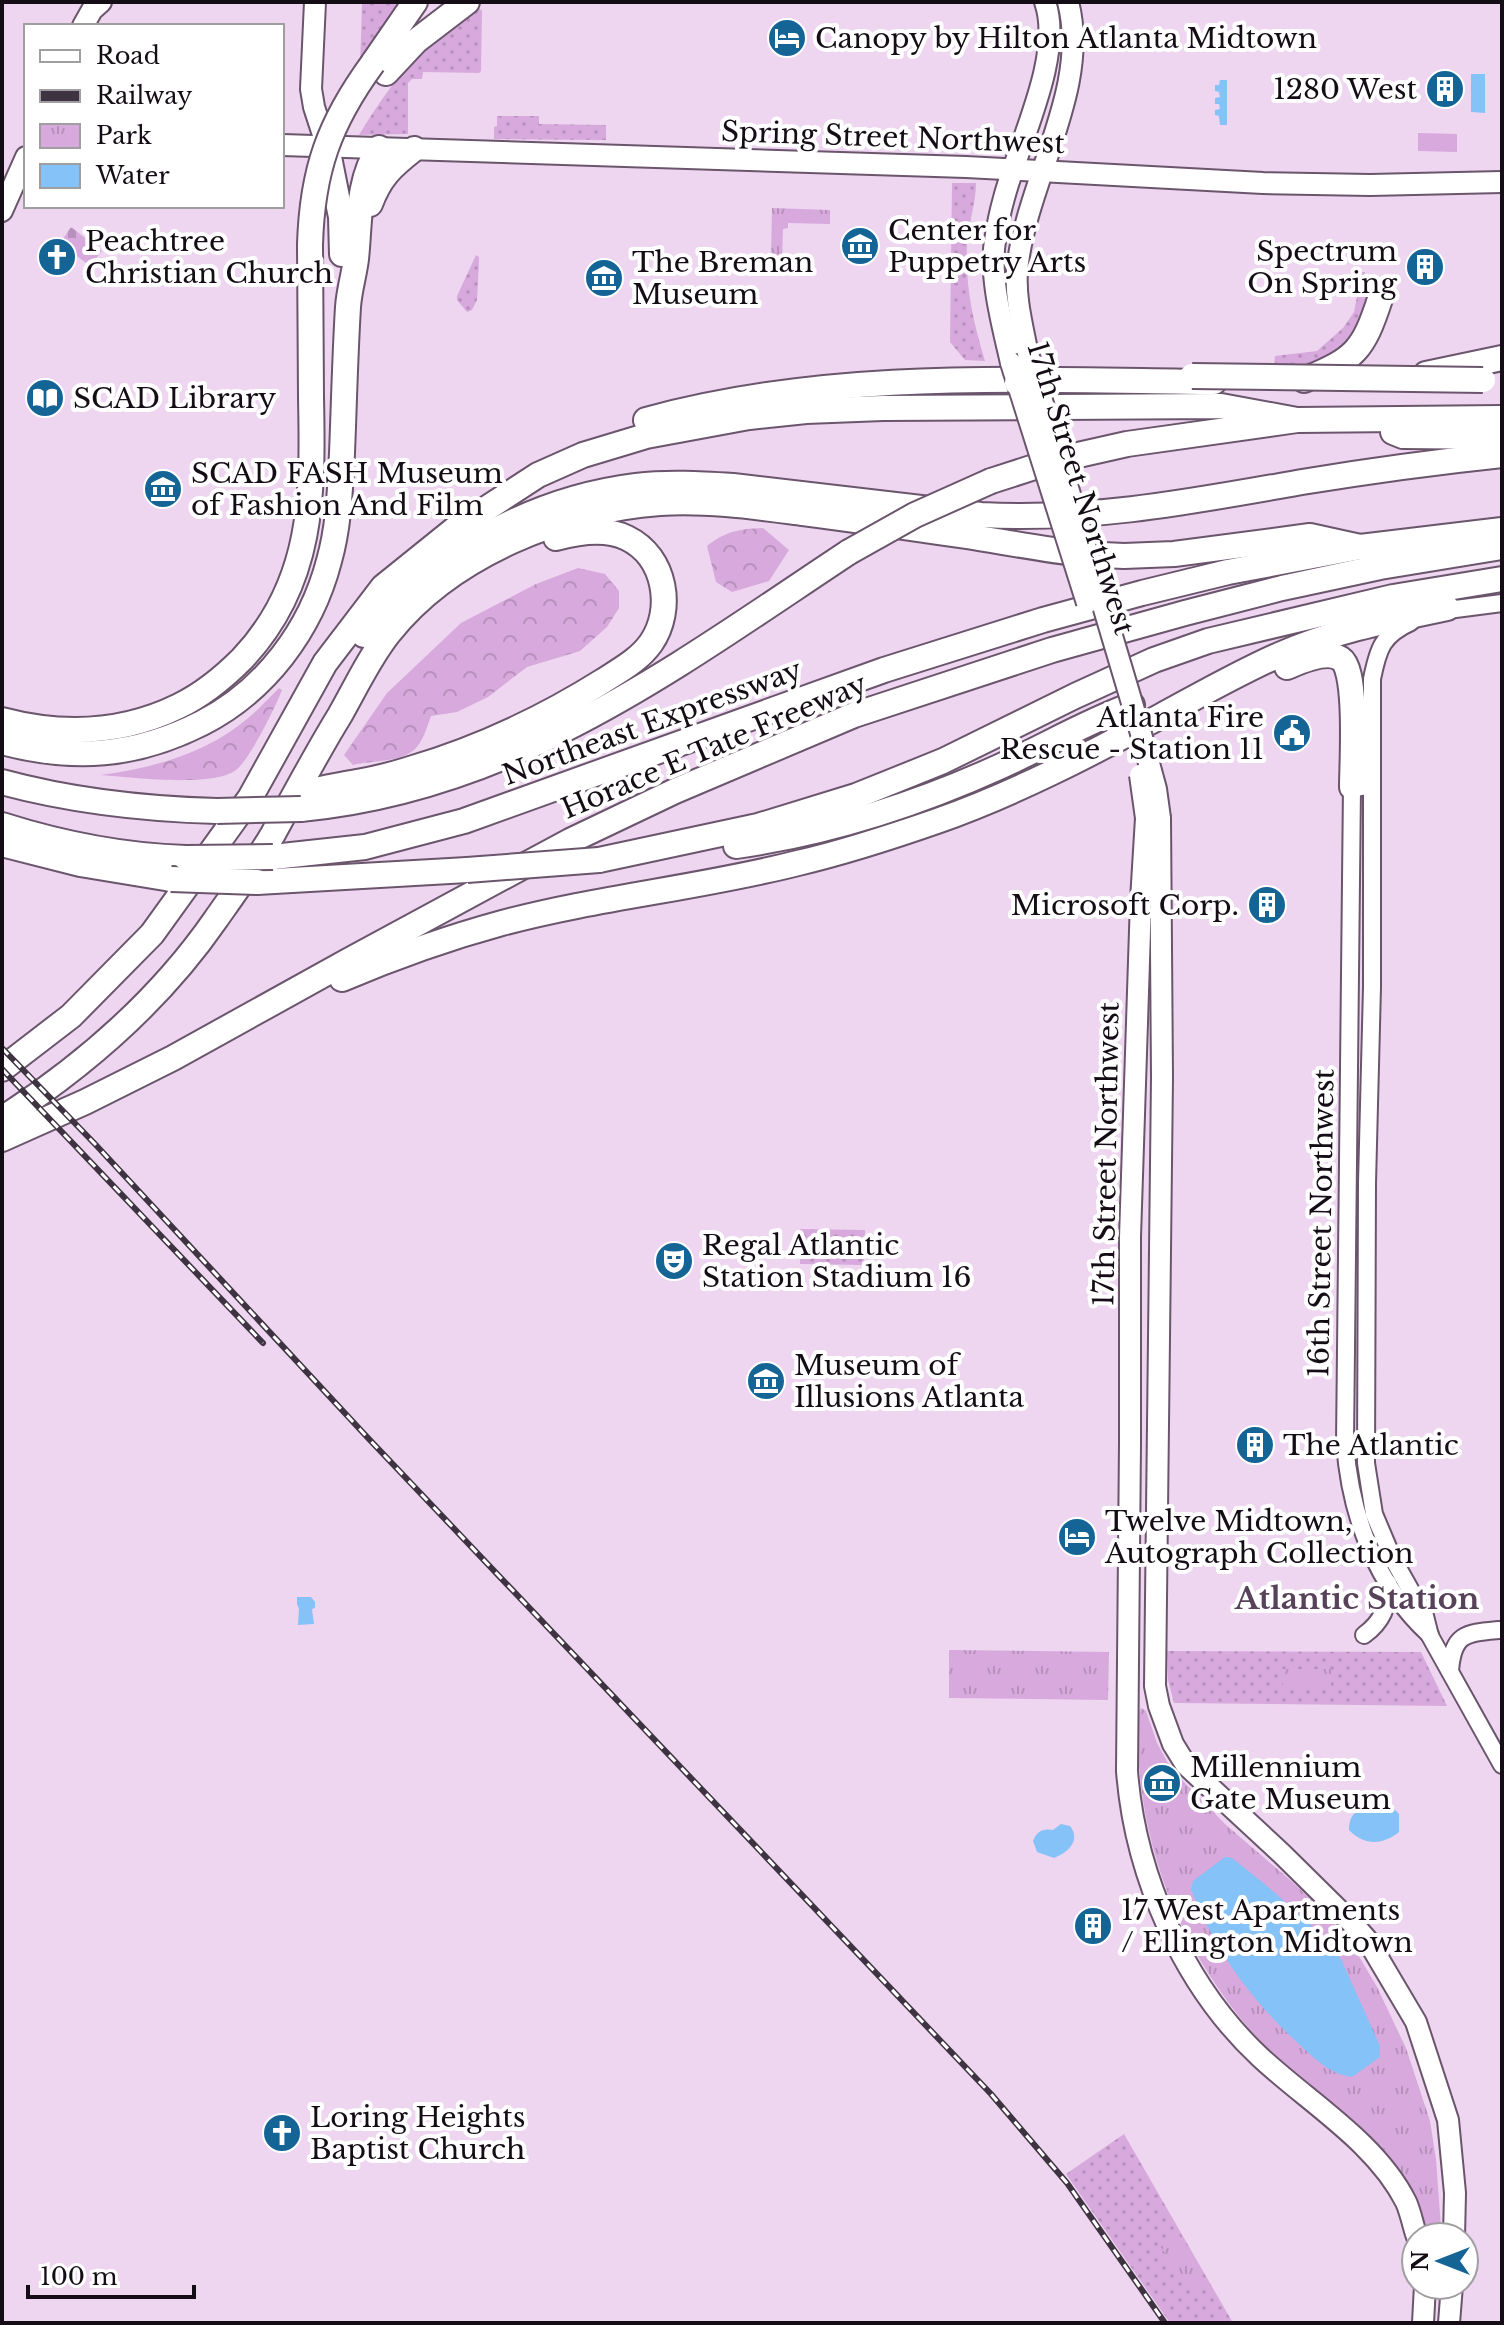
<svg xmlns="http://www.w3.org/2000/svg" width="1504" height="2325" viewBox="0 0 1504 2325" font-family="'Libre Baskerville',serif">
<style>
.grass{fill:url(#grass-dots)}
.forest{fill:url(#forest-crowns)}
.cemetery{fill:url(#cemetery-stones)}
.park{fill:url(#park-tufts)}
.garden{fill:#d7a9dc}
.water{fill:#84c2f8}
.lines{fill:none;stroke-linecap:round;stroke-linejoin:round}
.minor-casing{stroke:#6a556c;stroke-width:20}
.major-casing{stroke:#6a556c;stroke-width:24}
.highway-casing{stroke:#6a556c;stroke-width:28}
.minor{stroke:#fff;stroke-width:16}
.major{stroke:#fff;stroke-width:20}
.highway{stroke:#fff;stroke-width:24}
.rail-casing{stroke:#3e3340;stroke-width:6}
.rail{stroke:#fff;stroke-width:3;stroke-dasharray:9;stroke-linecap:butt}
.major-bridge-casing{stroke:#6a556c;stroke-width:24;stroke-linecap:butt}
.highway-bridge-casing{stroke:#6a556c;stroke-width:28;stroke-linecap:butt}
.major-bridge{stroke:#fff;stroke-width:20}
.highway-bridge{stroke:#fff;stroke-width:24}
.labels{text-anchor:middle;stroke-width:8;stroke-linejoin:round;paint-order:stroke}
.poi-label{font-size:28px;fill:#150d16;stroke:#fff;text-anchor:start}
.street-label{font-size:28px;fill:#150d16;stroke:#fff}
.neighbourhood-label{font-size:30px;font-weight:bold;fill:#574259;stroke:#fff}
</style>
<defs>
<pattern id="grass-dots" width="8" height="8" patternUnits="userSpaceOnUse" patternTransform="scale(2)"><rect width="8" height="8" fill="#d7a9dc"/><path d="M2 2h.1M6 6h.1" fill="none" stroke="#b890bc" stroke-width="1.8" stroke-linecap="round"/></pattern>
<pattern id="forest-crowns" width="20" height="18" patternUnits="userSpaceOnUse" patternTransform="scale(2)"><rect width="20" height="18" fill="#d7a9dc"/><path d="M2 6a3 3 0 1 1 6 0M12 15a3 3 0 1 1 6 0" fill="none" stroke="#b890bc"/></pattern>
<pattern id="cemetery-stones" width="16" height="16" patternUnits="userSpaceOnUse" patternTransform="scale(2)"><rect width="16" height="16" fill="#d7a9dc"/><path d="M2 7V4a2 2 0 0 1 4 0v3zM10 15v-3a2 2 0 0 1 4 0v3z" fill="#b890bc"/></pattern>
<pattern id="park-tufts" width="24" height="20" patternUnits="userSpaceOnUse" patternTransform="scale(2)"><rect width="24" height="20" fill="#d7a9dc"/><path d="M3 7l-1-3M5 7V3M7 7l1-3M15 17l-1-3M17 17v-4M19 17l1-3" fill="none" stroke="#b890bc"/></pattern>
</defs>
<rect width="100%" height="100%" fill="#eed6f1"/>
<!-- grass -->
<g class="grass">
<polygon points="362,2 407,2 360,69"/>
<path d="M 479,8 L 482,11 L 481,71 L 479,73 L 423,72 L 422,79 L 412,79 L 408,83 L 408,134 L 359,135 C 379,102 400,71 429,45 C 445,31 465,20 479,8 Z"/>
<polygon points="497,116 539,116 539,124 606,125 606,140 494,139 494,127 497,126"/>
<path d="M 952,183 L 976,183 C 976,204 968,224 967,245 C 965,286 973,321 985,361 L 965,360 L 950,342 Z"/>
<polygon points="476,255 479,257 479,261 477,300 472,310 467,312 457,300 457,296"/>
<polygon points="1362,272 1365,272 1364,294 1369,295 1368,307 1353,343 1316,364 1274,366 1275,356 1317,351 1343,328 1354,312"/>
<polygon points="800,1229 865,1230 864,1265 800,1264"/>
<polygon points="1167,1651 1421,1652 1447,1706 1174,1703 1168,1680"/>
<polygon points="1124,2134 1233,2323 1170,2323 1066,2174"/>
</g>
<!-- forest -->
<g class="forest">
<path d="M 763,528 L 789,550 L 769,581 L 732,592 L 716,582 L 707,546 C 726,531 739,529 763,528 Z"/>
<path d="M 578,568 L 605,574 L 619,591 L 619,608 L 607,627 L 580,651 L 527,667 L 488,697 L 457,712 L 431,716 C 427,727 423,742 414,750 C 398,763 371,760 353,765 L 344,755 L 387,693 L 461,623 L 536,584 Z"/>
<path d="M 279,688 L 282,690 C 275,708 250,759 236,770 C 212,788 131,777 100,775 C 153,768 205,754 247,719 C 258,710 268,699 279,688 Z"/>
</g>
<!-- cemetery -->
<polygon class="cemetery" points="71,227 102,251 90,266 60,243"/>
<!-- park -->
<g class="park">
<polygon points="772,208 830,210 830,224 788,223 788,228 783,229 782,256 771,256"/>
<polygon points="949,1650 1109,1652 1108,1700 949,1698"/>
<rect x="1283" y="1669" width="48" height="17"/>
<path d="M 1141,1708 L 1146,1711 L 1157,1743 L 1168,1763 L 1183,1781 L 1225,1824 L 1289,1879 L 1330,1917 L 1360,1958 L 1377,1987 L 1406,2048 L 1430,2121 L 1436,2159 L 1441,2228 L 1439,2235 L 1431,2237 L 1427,2234 C 1413,2201 1400,2166 1374,2140 C 1366,2131 1354,2126 1344,2119 C 1329,2106 1313,2093 1298,2079 C 1193,1984 1133,1857 1138,1714 Z"/>
<polygon points="1177,2231 1206,2282 1196,2288 1176,2269 1158,2243"/>
</g>
<!-- garden -->
<polygon class="garden" points="1418,133 1457,134 1457,152 1418,151"/>
<!-- water -->
<g class="water">
<polygon points="1471,74 1485,74 1485,113 1471,112"/>
<polygon points="1220,80 1227,80 1227,125 1220,125 1219,116 1215,115 1215,110 1220,109 1219,104 1215,104 1215,98 1220,97 1219,92 1215,91 1215,85 1219,85"/>
<polygon points="297,1597 311,1597 315,1602 315,1608 312,1609 314,1624 298,1625 299,1609 297,1604"/>
<path d="M 1382,1802 L 1388,1803 L 1399,1814 L 1399,1832 C 1383,1845 1364,1846 1349,1830 C 1348,1810 1366,1804 1382,1802 Z"/>
<path d="M 1061,1824 L 1070,1826 C 1081,1840 1069,1852 1054,1858 L 1037,1852 L 1033,1841 C 1037,1831 1043,1828 1053,1830 Z"/>
<path d="M 1225,1857 L 1232,1858 L 1261,1881 L 1308,1922 L 1341,1959 L 1380,2046 L 1380,2057 L 1352,2077 C 1330,2074 1315,2059 1300,2045 C 1251,2000 1215,1951 1191,1889 L 1193,1881 Z"/>
</g>
<g class="lines">
<defs>
<g id="minor">
<polyline points="1440,611 1502,603"/>
<path d="M 1411,622 C 1382,635 1378,649 1372,679 L 1372,987 L 1367,1183 L 1366,1463 L 1374,1514 L 1393,1559 L 1425,1616 L 1430,1636 L 1502,1765"/>
<path d="M 1362,787 L 1352,787 L 1345,1443 C 1350,1514 1376,1586 1430,1635"/>
<path d="M 1364,1635 C 1382,1622 1389,1606 1388,1583"/>
<path d="M 1450,1671 C 1453,1633 1466,1633 1499,1630"/>
</g>
<g id="major">
<polyline points="315,2 311,89 314,107 327,147"/>
<polyline points="83,26 92,10 101,2"/>
<polyline points="282,145 966,167 1263,183 1370,185 1502,182"/>
<polyline points="2,211 26,157"/>
<path d="M 1027,350 C 1022,324 1015,297 1017,271 C 1025,183 1091,89 1068,2"/>
<path d="M 1011,363 C 1003,327 989,277 995,241 C 997,227 1000,212 1004,198 C 1018,144 1064,56 1045,2"/>
<path d="M 1146,818 L 1141,900 L 1130,1237 L 1130,1443 L 1127,1771 C 1135,1875 1183,1985 1260,2057 C 1308,2102 1376,2142 1406,2202 C 1411,2213 1413,2226 1417,2237"/>
<polyline points="1160,818 1162,1077 1155,1686 1159,1706 1173,1744 1186,1765 1281,1853 1354,1925 1368,1941 1416,2022 1448,2120 1455,2193 1454,2237"/>
<polyline points="1423,2323 1425,2285"/>
<polyline points="1449,2323 1452,2285"/>
</g>
<g id="highway">
<polyline points="373,63 415,2"/>
<polyline points="386,73 416,41 467,2"/>
<polyline points="327,147 341,217 342,254"/>
<path d="M 370,204 C 380,177 391,167 414,149"/>
<polyline points="1426,374 1502,358"/>
<path d="M 1304,380 C 1355,359 1363,351 1380,299"/>
<path d="M 646,420 C 831,369 1025,380 1214,382"/>
<polyline points="1393,432 1403,436 1502,437"/>
<polyline points="991,481 1056,460 1127,444 1297,420 1502,418"/>
<path d="M 364,635 C 432,555 531,499 636,486 C 668,482 701,484 733,486 L 981,515 C 1092,521 1194,501 1302,482 C 1369,471 1435,462 1502,455"/>
<path d="M 1287,667 C 1301,661 1327,649 1341,659 C 1358,670 1352,765 1352,787"/>
<path d="M 2,720 C 63,736 122,734 179,706 C 204,694 223,678 242,659 C 314,583 313,494 311,397 C 311,346 310,295 310,245"/>
<path d="M 2,742 C 74,761 135,757 202,723 C 265,691 311,630 329,561 C 339,526 340,489 342,453 C 344,404 345,356 348,307 C 349,291 354,275 356,259 C 360,222 357,181 379,148"/>
<path d="M 2,782 C 72,801 145,809 217,811"/>
<path d="M 310,792 C 323,787 337,786 351,783 C 371,780 391,775 410,769 C 478,749 544,718 603,681 C 620,670 639,660 651,643 C 674,610 666,557 627,538 C 605,527 578,532 556,538"/>
<path d="M 301,809 C 515,789 675,667 849,552"/>
<path d="M 2,825 C 62,844 123,856 186,858"/>
<polyline points="2,844 80,864 171,879"/>
<path d="M 736,846 C 827,833 915,805 999,767 C 1044,747 1085,722 1132,705"/>
<polyline points="273,857 365,847 464,821 884,670 1043,620 1142,593 1228,572 1360,547 1502,530"/>
<polyline points="599,860 758,826 856,796 943,761 1075,696 1154,660 1208,641 1393,597 1502,579"/>
<polyline points="257,882 467,870"/>
<path d="M 342,979 C 394,957 447,938 502,923 C 599,897 700,888 798,863 C 845,852 891,837 937,821 C 1014,794 1089,755 1161,716 C 1200,695 1238,673 1279,655 C 1333,631 1390,620 1447,608"/>
<polyline points="2,1069 71,1016 152,934 250,798 325,663 383,587 455,529 538,475 583,455 646,436 749,417 806,411 883,408 1221,406 1297,420"/>
<path d="M 2,1119 C 84,1066 160,1000 216,919 C 235,892 256,863 273,834 C 295,794 316,754 340,715 C 356,687 369,658 389,633 C 451,555 563,510 660,503 C 708,500 756,507 803,513 C 857,520 912,528 966,536 C 1004,542 1042,549 1081,554 L 1124,556 L 1174,554 L 1310,536 L 1360,547"/>
<polyline points="2,1139 85,1102 173,1058 348,961 570,841 675,791 854,715 1052,650 1185,613 1282,588 1380,567 1502,547"/>
</g>
</defs>
<!-- minor casing -->
<use href="#minor" class="minor-casing"/>
<!-- major casing -->
<use href="#major" class="major-casing"/>
<!-- highway casing -->
<use href="#highway" class="highway-casing"/>
<!-- minor -->
<use href="#minor" class="minor"/>
<!-- major -->
<use href="#major" class="major"/>
<!-- highway -->
<use href="#highway" class="highway"/>
<defs>
<g id="rail">
<polyline points="2,1048 95,1144 368,1438 991,2094 1067,2183 1165,2323"/>
<polyline points="2,1069 263,1343"/>
</g>
</defs>
<!-- rail casing -->
<use href="#rail" class="rail-casing"/>
<!-- rail -->
<use href="#rail" class="rail"/>
<defs>
<g id="major-bridge">
<polyline points="1027,350 1140,730 1156,789 1160,818"/>
<polyline points="1011,363 1087,603"/>
<polyline points="1140,775 1146,818"/>
</g>
<g id="highway-bridge">
<path d="M 310,245 C 312,171 329,123 373,63"/>
<polyline points="1192,376 1483,380"/>
<polyline points="1017,383 1035,378"/>
<polyline points="849,552 915,515 991,481"/>
<polyline points="217,811 301,809"/>
<polyline points="186,858 273,857"/>
<polyline points="467,870 599,860"/>
<polyline points="171,879 257,882"/>
</g>
</defs>
<!-- major-bridge casing -->
<use href="#major-bridge" class="major-bridge-casing"/>
<!-- highway-bridge casing -->
<use href="#highway-bridge" class="highway-bridge-casing"/>
<!-- major-bridge -->
<use href="#major-bridge" class="major-bridge"/>
<!-- highway-bridge -->
<use href="#highway-bridge" class="highway-bridge"/>
</g>
<!-- icons -->
<defs>
<symbol id="hotel-disc" viewBox="-11 -11 22 22"><circle r="9.5" fill="#146496" stroke="#fff"/><path d="M-6-4.5h1.5V1H6V5H4.5V3h-9V5H-6ZM-4 0a1.8 1.8 0 1 1 3.6 0ZM.5 0V-2.5h3Q6-2.5 6 0Z" fill="#fff"/></symbol>
<symbol id="building-disc" viewBox="-11 -11 22 22"><circle r="9.5" fill="#146496" stroke="#fff"/><path d="M-4-6H4V6H1V3H-1V6H-4ZM-2.5-4.3h1.7v1.8h-1.7ZM.8-4.3h1.7v1.8H.8ZM-2.5-1h1.7V.8h-1.7ZM.8-1h1.7V.8H.8Z" fill="#fff"/></symbol>
<symbol id="museum-disc" viewBox="-11 -11 22 22"><circle r="9.5" fill="#146496" stroke="#fff"/><path d="M0-6L6-3V-2H-6V-3ZM-5-1h2V3h-2ZM-1-1h2V3h-2ZM3-1h2V3H3ZM-6 4H6V6H-6Z" fill="#fff"/></symbol>
<symbol id="church-disc" viewBox="-11 -11 22 22"><circle r="9.5" fill="#146496" stroke="#fff"/><path d="M-1.2-6h2.4v3.5h3.3v2.4h-3.3V6h-2.4V-.1h-3.3v-2.4h3.3Z" fill="#fff"/></symbol>
<symbol id="library-disc" viewBox="-11 -11 22 22"><circle r="9.5" fill="#146496" stroke="#fff"/><path d="M-6-4Q-3-5.5-.7-3.5V5Q-3 3-6 4ZM6-4Q3-5.5 .7-3.5V5Q3 3 6 4Z" fill="#fff"/></symbol>
<symbol id="civic-disc" viewBox="-11 -11 22 22"><circle r="9.5" fill="#146496" stroke="#fff"/><path d="M-.6-6.5H3V-4.5H.6V-3L4-1V1h2V6H-6V1h2V-1L-.6-3ZM-1.2 2.5V6h2.4V2.5Z" fill="#fff"/></symbol>
<symbol id="theatre-disc" viewBox="-11 -11 22 22"><circle r="9.5" fill="#146496" stroke="#fff"/><path d="M-5-5.5Q0-4 5-5.5V0Q5 5 0 6Q-5 5-5 0ZM-3.3-2.5H-1v1.5H-3.3ZM1-2.5H3.3v1.5H1ZM-2.8 1Q0 5.5 2.8 1Z" fill="#fff"/></symbol>
</defs>
<g fill-rule="evenodd">
<use href="#hotel-disc" x="765" y="16" width="44" height="44"/>
<use href="#building-disc" x="1423" y="67" width="44" height="44"/>
<use href="#museum-disc" x="838" y="224" width="44" height="44"/>
<use href="#church-disc" x="35" y="235" width="44" height="44"/>
<use href="#building-disc" x="1403" y="245" width="44" height="44"/>
<use href="#museum-disc" x="582" y="256" width="44" height="44"/>
<use href="#library-disc" x="23" y="376" width="44" height="44"/>
<use href="#museum-disc" x="141" y="467" width="44" height="44"/>
<use href="#civic-disc" x="1270" y="711" width="44" height="44"/>
<use href="#building-disc" x="1245" y="883" width="44" height="44"/>
<use href="#theatre-disc" x="652" y="1239" width="44" height="44"/>
<use href="#museum-disc" x="744" y="1359" width="44" height="44"/>
<use href="#building-disc" x="1233" y="1423" width="44" height="44"/>
<use href="#hotel-disc" x="1055" y="1515" width="44" height="44"/>
<use href="#museum-disc" x="1140" y="1761" width="44" height="44"/>
<use href="#building-disc" x="1071" y="1904" width="44" height="44"/>
<use href="#church-disc" x="260" y="2111" width="44" height="44"/>
</g>
<g class="labels">
<!-- poi labels -->
<g class="poi-label">
<text x="815" y="48">Canopy by Hilton Atlanta Midtown</text>
<text x="1417" y="99" text-anchor="end">1280 West</text>
<text x="888" y="240">Center for<tspan x="888" dy="32">Puppetry Arts</tspan></text>
<text x="85" y="251">Peachtree<tspan x="85" dy="32">Christian Church</tspan></text>
<text x="1397" y="261" text-anchor="end">Spectrum<tspan x="1397" dy="32">On Spring</tspan></text>
<text x="632" y="272">The Breman<tspan x="632" dy="32">Museum</tspan></text>
<text x="73" y="408">SCAD Library</text>
<text x="191" y="483">SCAD FASH Museum<tspan x="191" dy="32">of Fashion And Film</tspan></text>
<text x="1264" y="727" text-anchor="end">Atlanta Fire<tspan x="1264" dy="32">Rescue - Station 11</tspan></text>
<text x="1239" y="915" text-anchor="end">Microsoft Corp.</text>
<text x="702" y="1255">Regal Atlantic<tspan x="702" dy="32">Station Stadium 16</tspan></text>
<text x="794" y="1375">Museum of<tspan x="794" dy="32">Illusions Atlanta</tspan></text>
<text x="1283" y="1455">The Atlantic</text>
<text x="1105" y="1531">Twelve Midtown,<tspan x="1105" dy="32">Autograph Collection</tspan></text>
<text x="1190" y="1777">Millennium<tspan x="1190" dy="32">Gate Museum</tspan></text>
<text x="1121" y="1920">17 West Apartments<tspan x="1121" dy="32">/ Ellington Midtown</tspan></text>
<text x="310" y="2127">Loring Heights<tspan x="310" dy="32">Baptist Church</tspan></text>
</g>
<!-- street labels -->
<g class="street-label">
<text transform="translate(893 137) rotate(2)" y="10">Spring Street Northwest</text>
<text transform="translate(1081 488) rotate(73)" y="10">17th Street Northwest</text>
<text transform="translate(652 722) rotate(-20)" y="10">Northeast Expressway</text>
<text transform="translate(714 746) rotate(-23)" y="10">Horace E Tate Freeway</text>
<text transform="translate(1106 1154) rotate(-89)" y="10">17th Street Northwest</text>
<text transform="translate(1321 1223) rotate(-89)" y="10">16th Street Northwest</text>
</g>
<!-- neighbourhood labels -->
<g class="neighbourhood-label">
<text x="1357" y="1609">Atlantic Station</text>
</g>
</g>
<!-- border -->
<rect width="1504" height="2325" fill="none" stroke="#150d16" stroke-width="8"/>
<!-- legend -->
<rect x="24" y="24" width="260" height="184" fill="#ffffff" stroke="#a19ea2" stroke-width="2"/>
<rect x="40" y="50" width="40" height="12" fill="#ffffff" stroke="#a19ea2" stroke-width="2"/>
<text x="96" y="64" font-size="24" fill="#150d16">Road</text>
<rect x="40" y="90" width="40" height="12" fill="#3e3340" stroke="#a19ea2" stroke-width="2"/>
<text x="96" y="104" font-size="24" fill="#150d16">Railway</text>
<rect x="40" y="124" width="40" height="24" fill="url(#park-tufts)" stroke="#a19ea2" stroke-width="2"/>
<text x="96" y="144" font-size="24" fill="#150d16">Park</text>
<rect x="40" y="164" width="40" height="24" fill="#84c2f8" stroke="#a19ea2" stroke-width="2"/>
<text x="96" y="184" font-size="24" fill="#150d16">Water</text>
<!-- north arrow -->
<g transform="translate(1440 2261) rotate(270)"><circle r="38" fill="#ffffff" stroke="#a19ea2" stroke-width="2"/>
<path d="M0-6L14 30L0 20L-14 30Z" fill="#146496"/>
<text y="-12" font-size="22" font-weight="bold" text-anchor="middle" fill="#150d16">N</text>
</g>
<!-- scale -->
<path d="M28 2285v12h166v-12" fill="none" stroke="#150d16" stroke-width="4"/>
<text x="40" y="2285" font-size="24" fill="#150d16" stroke="#ffffff" stroke-width="6" paint-order="stroke">100 m</text>
</svg>
